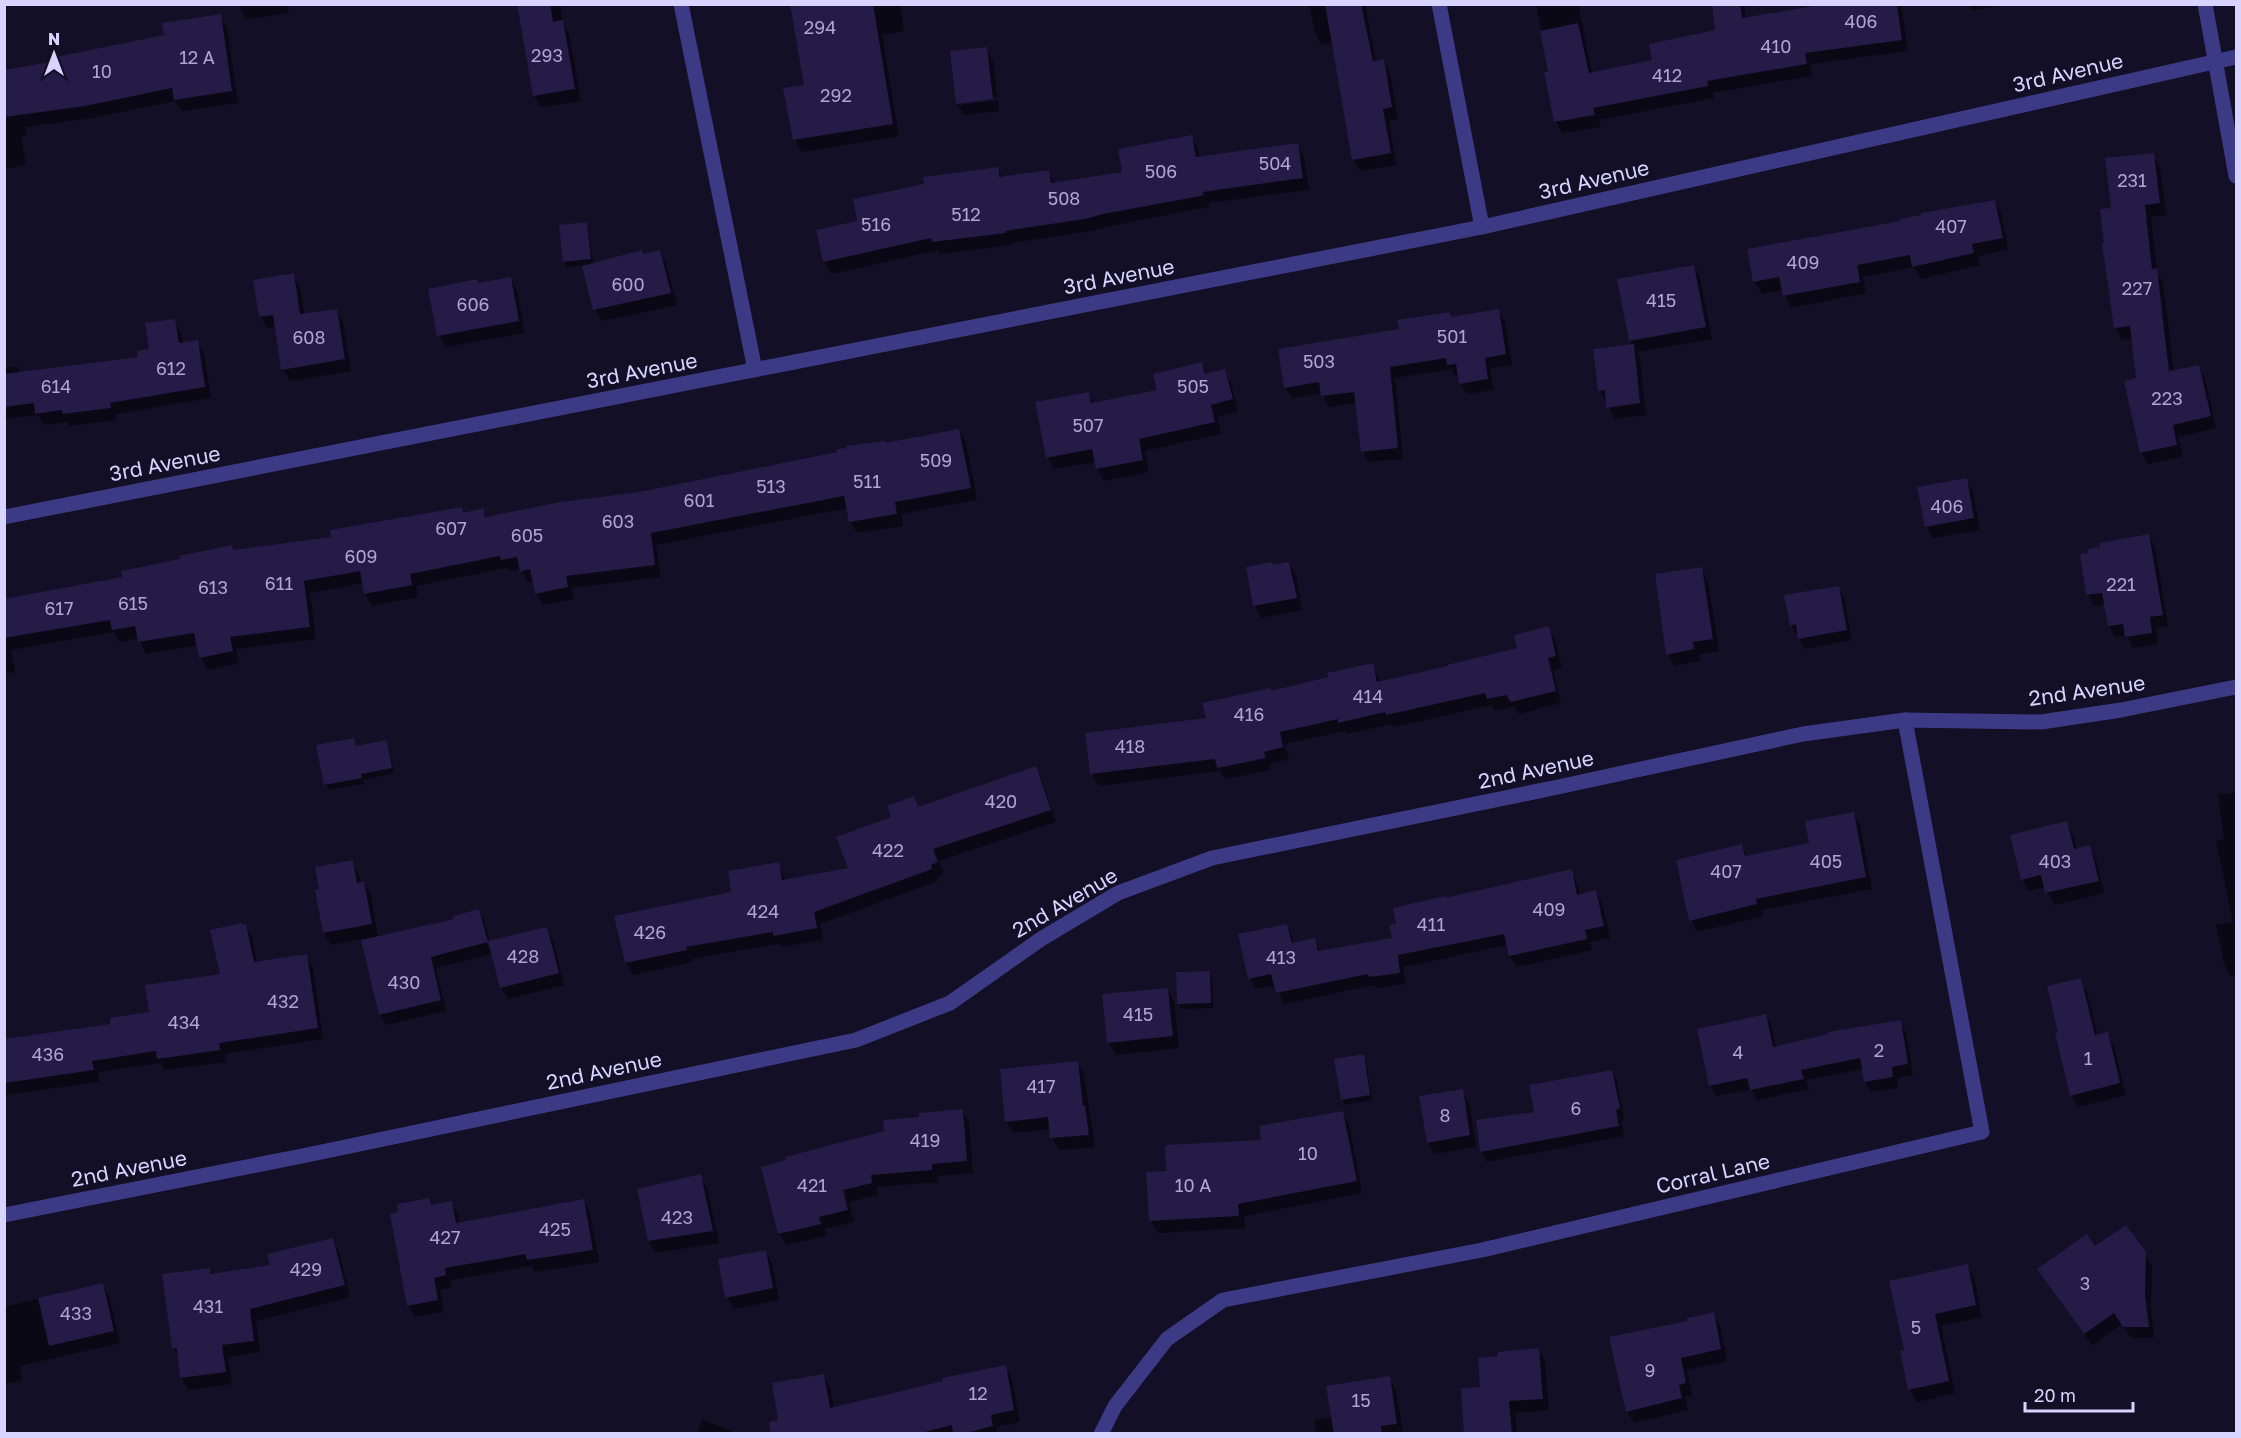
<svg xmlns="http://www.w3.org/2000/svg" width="2241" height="1438" viewBox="0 0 2241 1438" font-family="'Golos Text',sans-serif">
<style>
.shadow{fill:#0007;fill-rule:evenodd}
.building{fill:#241b47}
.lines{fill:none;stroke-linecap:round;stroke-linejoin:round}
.minor{stroke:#3d3a85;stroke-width:15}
.labels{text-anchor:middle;stroke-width:5;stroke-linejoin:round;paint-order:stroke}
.number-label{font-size:18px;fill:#aca6d1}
.street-label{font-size:21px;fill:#d9d4ff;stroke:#130f26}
</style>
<rect width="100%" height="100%" fill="#130f26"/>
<!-- shadow -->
<g class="shadow">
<polygon points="239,4 287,4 289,13 246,19"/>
<polygon points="518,4 560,4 563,24 569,34 581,101 541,107 534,96"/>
<polygon points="791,4 900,4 904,31 882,35 899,136 802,152 795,140 785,90 805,86"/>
<polygon points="1309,4 1365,4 1376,62 1383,61 1390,73 1398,119 1389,121 1396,165 1360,171 1353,159 1333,42 1321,44 1315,32"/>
<polygon points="1536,4 1578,4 1592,74 1654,61 1717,32 1714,4 1744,4 1746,19 1834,4 1901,4 1908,51 1810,64 1812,76 1713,93 1714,98 1599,120 1601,127 1562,133 1556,122 1546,73 1550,73"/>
<polygon points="1969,4 2006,4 1972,11"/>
<polygon points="220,16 227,28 238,103 182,111 175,101 93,118 25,127 27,136 21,136 26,165 4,169 4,72 58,62 166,36"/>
<polygon points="986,48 993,60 997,97 960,102 960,105 998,100 999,111 964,115 957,103"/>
<polygon points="1191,137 1198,149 1200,158 1297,145 1304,157 1309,190 1209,203 1209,207 1198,209 1110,226 1092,231 1011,243 1012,245 940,254 938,250 832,274 825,262 818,231 859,222 998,169 1003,178 1048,172 1055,184 1124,173"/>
<polygon points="2153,155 2160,167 2166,215 2151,217 2157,273 2163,282 2174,372 2198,367 2205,379 2216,428 2178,437 2183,457 2148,464 2141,452 2138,380 2133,338 2122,340 2115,328 2112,209"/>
<polygon points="1995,201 2001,213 2008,249 1978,256 1980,265 1921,279 1914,267 1863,277 1866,293 1791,308 1783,290 1762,294 1755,282 1902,223"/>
<polygon points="586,224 589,230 593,265 659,251 666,263 677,305 602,321 595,309 584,265 567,267 564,261"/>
<polygon points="1694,266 1700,278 1712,339 1637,352 1640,358 1646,415 1615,419 1600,390 1633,346 1630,340"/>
<polygon points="293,275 300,287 304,315 336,310 343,322 351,371 290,381 283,369 276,327 267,328 260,316"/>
<polygon points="510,278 517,290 525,333 446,347 439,335 478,284"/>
<polygon points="1498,311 1505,322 1512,365 1490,368 1493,390 1467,394 1461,383 1459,375 1455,376 1451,369 1395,378 1403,459 1369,462 1363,451 1357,403 1329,407 1322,393 1292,398 1285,387 1400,331 1449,313 1452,318"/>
<polygon points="174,321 181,333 183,344 197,342 204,354 211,398 116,414 116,420 70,426 68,422 44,425 38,415 4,419 4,368 16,366 20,373 139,358 151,350"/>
<polygon points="1202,364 1208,375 1224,371 1231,383 1238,411 1217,417 1221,434 1145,451 1149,472 1104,481 1097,469 1096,462 1054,469 1047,457 1088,394 1094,404 1158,391"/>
<polygon points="959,430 966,442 977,500 901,514 903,526 857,533 850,521 848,508 656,545 661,577 572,588 574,599 543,605 536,593 534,582 528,583 521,569 509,571 507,568 416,586 418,597 372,606 365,594 363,583 310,593 316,639 236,649 239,663 208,670 201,658 198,645 146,654 139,638 120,642 114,632 11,650 15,672 4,674 4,600 124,579 231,546 234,552 333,539 461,508 464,514 483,510 488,518 639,493"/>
<polygon points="1966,480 1973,492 1980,530 1933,538 1926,526"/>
<polygon points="2148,536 2155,547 2168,626 2156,628 2158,644 2133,648 2127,635 2115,637 2109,626 2105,604 2094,606 2088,595 2081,555"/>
<polygon points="1289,563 1296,575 1302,610 1261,618 1255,606 1273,566"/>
<polygon points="1701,569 1708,581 1719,651 1699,654 1700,661 1675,666 1668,654"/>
<polygon points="1838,587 1844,598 1852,640 1805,649 1791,625"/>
<polygon points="1548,628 1555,640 1562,668 1553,670 1561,703 1519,714 1514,706 1495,711 1492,705 1394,727 1392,724 1347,734 1345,731 1285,744 1289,759 1270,764 1271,770 1225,779 1220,771 1099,786 1092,774 1271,693 1372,665 1381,683 1519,649"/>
<polygon points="354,739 357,747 386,742 389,747 394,773 363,780 364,784 329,790 326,785 318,746"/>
<polygon points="1035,768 1042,780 1056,822 939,861 944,874 937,877 938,881 820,924 823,940 781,947 779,944 692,959 693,962 633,975 626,963 616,917 733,893 778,864 786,881 850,869 893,818 913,798 919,808"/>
<polygon points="2236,792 2236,975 2231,976 2224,964 2216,925 2233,922 2216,841 2224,839 2218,795"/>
<polygon points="1853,814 1860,825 1872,889 1761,910 1763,916 1697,932 1691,920 1742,846 1748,857 1811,844"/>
<polygon points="2066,823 2073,835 2077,850 2089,847 2096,859 2104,893 2054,905 2045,887 2029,891 2022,879"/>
<path d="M 352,862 L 359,874 L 361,884 L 364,883 L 371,895 L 378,938 L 456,920 L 478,910 L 484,921 L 490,942 L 546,928 L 553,940 L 564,985 L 508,999 L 501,987 L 493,953 L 436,968 L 446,1011 L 386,1025 L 380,1014 L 362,939 L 331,945 L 324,933 ZM 486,935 L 490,943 L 490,949 L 483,937 Z"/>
<polygon points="1571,871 1577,883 1580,896 1596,892 1602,904 1610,938 1590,942 1592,950 1517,967 1510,956 1508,945 1403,967 1406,984 1377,988 1375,985 1284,1004 1276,986 1256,989 1250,978 1287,925 1295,944 1314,940 1321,952 1394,939 1445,900"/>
<polygon points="245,926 252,937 257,963 306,956 313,968 323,1039 225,1054 226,1062 165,1070 161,1063 98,1072 99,1082 4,1095 4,1040 112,1025 151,1013 221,975"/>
<polygon points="1209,973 1212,978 1213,1008 1181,1009 1178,1004"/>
<polygon points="2080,980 2087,992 2098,1036 2107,1034 2114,1046 2126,1095 2078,1107 2071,1095 2060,1033"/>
<polygon points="1168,989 1174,1001 1179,1048 1116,1055 1109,1043"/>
<polygon points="1765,1015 1772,1026 1776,1048 1900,1022 1906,1033 1913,1075 1897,1078 1898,1088 1871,1092 1865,1081 1863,1069 1806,1080 1809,1089 1757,1100 1751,1089 1717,1096 1710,1085"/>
<polygon points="1363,1056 1366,1061 1372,1100 1345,1105 1342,1099"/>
<polygon points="1077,1063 1084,1075 1095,1147 1059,1150 1052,1138 1051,1129 1013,1133 1006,1121"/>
<polygon points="1612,1071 1617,1081 1624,1119 1621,1121 1624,1136 1487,1162 1482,1152 1536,1113"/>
<polygon points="1462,1091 1469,1103 1476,1147 1435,1154 1428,1142"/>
<polygon points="962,1110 969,1122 973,1173 937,1176 938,1182 876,1187 878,1195 849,1202 854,1222 825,1229 826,1236 786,1245 779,1233 921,1118"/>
<polygon points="1342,1112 1349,1124 1362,1193 1244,1216 1245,1228 1158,1233 1151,1221 1263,1141"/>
<polygon points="700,1176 707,1188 719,1243 656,1253 649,1241"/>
<polygon points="429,1200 433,1207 452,1203 458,1215 460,1224 584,1201 590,1213 599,1262 535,1272 531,1266 450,1280 452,1287 440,1290 444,1312 415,1317 408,1305"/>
<polygon points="332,1240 339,1252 350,1297 256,1321 260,1352 228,1357 232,1384 189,1390 182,1378 179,1358 173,1347 209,1269 212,1275 272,1267"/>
<polygon points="2095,1249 2144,1253 2152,1265 2151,1308 2154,1338 2131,1338 2122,1324 2092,1345 2046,1281"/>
<polygon points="765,1251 772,1263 779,1300 734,1309 727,1297"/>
<polygon points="1967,1266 1974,1278 1982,1317 1941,1326 1955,1393 1917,1402 1910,1390 1906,1352"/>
<polygon points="102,1284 109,1296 120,1343 20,1366 22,1380 4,1384 4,1307"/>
<polygon points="1713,1314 1720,1326 1727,1361 1687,1370 1692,1395 1685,1397 1688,1410 1634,1423 1627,1411 1688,1323"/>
<polygon points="1538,1349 1545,1361 1549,1410 1515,1413 1517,1434 1466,1434 1482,1389 1500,1357"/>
<polygon points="1005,1367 1012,1379 1020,1422 996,1427 998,1434 827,1434 824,1376 830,1388 834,1408"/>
<polygon points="1389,1378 1396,1390 1403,1434 1316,1434 1314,1420 1333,1417"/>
<polygon points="702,1419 738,1434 697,1434"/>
</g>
<!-- building -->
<g class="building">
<polygon points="517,4 550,4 553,22 563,20 575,89 533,96"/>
<polygon points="790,4 873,4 893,124 793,140 783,88 804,85"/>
<polygon points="1325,4 1361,4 1373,61 1384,59 1392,107 1383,109 1391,153 1352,160"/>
<polygon points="1712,4 1740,4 1742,18 1826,4 1897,4 1902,40 1805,53 1807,64 1707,81 1708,86 1593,108 1595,115 1554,122 1544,72 1548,72 1540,31 1578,23 1589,73 1652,60 1649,44 1715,30"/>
<polygon points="221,14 232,91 174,100 172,88 85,106 4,117 4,70 56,61 56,57 164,35 162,23"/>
<polygon points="987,47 993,99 956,104 950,51"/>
<polygon points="1192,135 1196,157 1298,143 1303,178 1203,192 1204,195 1190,198 1103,214 1085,219 1005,231 1006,233 932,242 931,238 823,262 816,230 857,221 853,199 924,184 923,177 999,167 999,177 1049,170 1051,183 1122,172 1118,149"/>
<polygon points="2154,153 2160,203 2145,205 2152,269 2157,268 2169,371 2199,365 2211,416 2173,425 2177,445 2140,453 2124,381 2136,378 2130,326 2114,328 2102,243 2104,243 2100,209 2111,208 2105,158"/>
<polygon points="1995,200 2003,238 1972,244 1974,253 1912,267 1910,255 1857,265 1860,282 1783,296 1779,277 1753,282 1747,249 1900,221 1900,219 1921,215 1921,213"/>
<polygon points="587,222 591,259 563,262 559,225"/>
<polygon points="642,250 643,254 660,250 671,293 593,310 582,266"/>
<polygon points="1694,265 1706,327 1629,341 1617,279"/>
<polygon points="294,273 300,314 337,309 345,359 281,370 273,315 259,317 253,280"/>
<polygon points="511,277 519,321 437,336 428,289 477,279 478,283"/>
<polygon points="1499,309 1506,354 1485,358 1488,379 1459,384 1456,364 1447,365 1446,358 1390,367 1398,448 1361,452 1354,392 1321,396 1319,382 1284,388 1278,349 1399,329 1397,320 1450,312 1451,317"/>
<polygon points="175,319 179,343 198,340 205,387 110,403 111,408 62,414 62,410 35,414 34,403 4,407 4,374 138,357 137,351 149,349 145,323"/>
<polygon points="1634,344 1640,403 1606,408 1605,390 1598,391 1593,349"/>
<polygon points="1202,362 1205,374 1225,369 1233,399 1211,405 1215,422 1139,439 1143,460 1096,469 1092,449 1046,458 1035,402 1089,392 1091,403 1157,390 1153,374"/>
<polygon points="959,429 971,488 895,502 897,514 849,522 844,496 651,533 655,565 566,576 568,587 535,594 530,569 520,572 517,557 501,560 500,556 410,574 412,585 364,594 360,571 304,581 310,627 230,637 233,651 199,658 194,633 138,642 135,626 112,630 110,620 4,638 4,599 122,577 121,571 180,559 179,556 232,545 233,550 331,537 330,530 462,507 463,513 484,508 485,517 561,502 639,492 837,452 837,449 847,448 846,446 885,441 885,443"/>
<polygon points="1967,478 1974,518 1925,527 1917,487"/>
<polygon points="2149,534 2163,615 2150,617 2152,633 2125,637 2123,624 2108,626 2102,593 2086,595 2080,554 2088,553 2088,549 2100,547 2100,543"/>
<polygon points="1272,562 1273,565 1289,562 1297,598 1253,606 1246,567"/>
<polygon points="1702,567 1713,639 1693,642 1694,649 1666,655 1655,574"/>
<polygon points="1839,586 1847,630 1798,639 1796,624 1790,626 1784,595"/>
<polygon points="1549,626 1556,656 1548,658 1556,691 1511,702 1506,695 1487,699 1485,693 1386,715 1385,712 1338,723 1338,719 1280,732 1283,747 1264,752 1266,758 1217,768 1215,759 1090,774 1085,733 1206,718 1202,703 1270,688 1271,691 1328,677 1327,673 1373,663 1377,682 1448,666 1447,665 1517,648 1514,635"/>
<polygon points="354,738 356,746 387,740 392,768 361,774 362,778 324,785 316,745"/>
<polygon points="1036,766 1051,810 933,849 938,862 931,865 932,869 814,912 817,928 773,936 773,932 686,947 687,950 625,963 614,916 731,892 728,871 779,862 782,880 848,868 836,837 891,817 887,806 914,796 918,807"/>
<polygon points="1854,812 1866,877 1756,899 1757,904 1689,921 1676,860 1742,844 1745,856 1809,843 1805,821"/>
<polygon points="2067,821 2074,849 2090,845 2099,881 2045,893 2041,875 2021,880 2010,835"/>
<polygon points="353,860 357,883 364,881 372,924 323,933 315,890 319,889 315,867"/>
<polygon points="1572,869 1577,895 1596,890 1604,926 1585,930 1587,939 1509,956 1504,934 1398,955 1400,973 1369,977 1368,974 1276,993 1271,974 1248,979 1238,934 1287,924 1292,943 1315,938 1318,951 1392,938 1389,925 1396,924 1393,908 1445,896 1445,898"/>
<polygon points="479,909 488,942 431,957 441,1000 379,1015 361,940 454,919 453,916"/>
<polygon points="242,923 243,925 246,924 254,962 307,954 318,1028 219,1043 220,1050 157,1059 156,1051 92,1061 94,1070 4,1083 4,1039 110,1024 110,1018 149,1012 145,985 220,974 210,930"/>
<polygon points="547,927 559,973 500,988 488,941"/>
<polygon points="1210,971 1211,1003 1177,1004 1176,972"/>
<polygon points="2081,978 2095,1035 2108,1032 2120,1083 2070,1096 2055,1033 2058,1032 2047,986"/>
<polygon points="1168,988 1173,1036 1107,1043 1102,994"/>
<polygon points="1766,1014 1773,1047 1828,1034 1828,1032 1901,1020 1908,1064 1892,1067 1893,1077 1864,1082 1860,1058 1801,1070 1804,1079 1750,1090 1747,1078 1709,1086 1697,1029"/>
<polygon points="1364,1054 1370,1095 1341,1100 1334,1059"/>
<polygon points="1078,1061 1083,1106 1085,1105 1089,1135 1050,1138 1048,1117 1005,1122 1000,1069"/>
<polygon points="1612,1070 1620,1108 1616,1110 1619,1126 1480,1152 1476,1120 1534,1112 1529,1085"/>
<polygon points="1463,1089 1470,1135 1427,1143 1419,1096"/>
<polygon points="963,1109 967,1161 932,1164 932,1170 871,1175 872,1183 843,1190 848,1210 819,1217 821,1224 778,1234 761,1167 786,1160 785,1157 884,1131 883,1120 919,1117 919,1113"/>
<polygon points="1343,1111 1357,1181 1238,1204 1239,1216 1149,1221 1146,1172 1166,1171 1165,1145 1261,1140 1259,1126"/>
<polygon points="701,1174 713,1231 648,1241 637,1189"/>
<polygon points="429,1198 431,1205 452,1201 456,1223 584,1199 593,1250 527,1260 525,1254 445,1268 446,1275 434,1278 438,1300 407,1306 390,1214 398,1212 397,1204"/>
<polygon points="2126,1225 2146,1252 2145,1295 2149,1327 2123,1327 2114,1313 2084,1334 2037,1269 2087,1234 2095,1246"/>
<polygon points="333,1238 345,1285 250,1309 254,1341 222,1345 226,1372 180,1378 177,1349 172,1348 162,1274 210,1268 210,1274 270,1265 267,1254"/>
<polygon points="766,1250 773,1288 725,1298 718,1259"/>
<polygon points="1968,1264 1976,1305 1935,1314 1949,1381 1908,1390 1900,1351 1904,1350 1889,1281"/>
<polygon points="103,1283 114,1331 49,1346 38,1298"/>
<polygon points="1714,1312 1721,1349 1681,1358 1686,1383 1679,1385 1682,1398 1626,1412 1609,1337 1687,1321 1687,1318"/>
<polygon points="1539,1348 1543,1399 1509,1401 1512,1434 1464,1434 1461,1388 1480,1387 1478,1358 1498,1356 1498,1352"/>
<polygon points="1006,1365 1014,1410 991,1415 993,1426 962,1434 953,1434 952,1425 917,1434 771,1434 769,1422 778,1420 772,1383 824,1374 830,1408 943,1381 942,1378"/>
<polygon points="1390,1376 1397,1424 1381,1426 1382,1434 1334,1434 1326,1386"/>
</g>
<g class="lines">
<!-- minor -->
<g class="minor">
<polyline points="681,4 755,370"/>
<polyline points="1439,4 1482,227"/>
<polyline points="2205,4 2236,176"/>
<polyline points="4,517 1482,227 2236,57"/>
<polyline points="4,1215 307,1155 856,1040 950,1003 1041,939 1118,893 1212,858 1558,787 1803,734 1905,720 2041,722 2121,710 2236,687"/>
<polyline points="1101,1434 1115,1406 1167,1339 1223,1300 1482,1250 1982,1132 1905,720"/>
</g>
</g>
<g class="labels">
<!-- number labels -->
<g class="number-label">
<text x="1861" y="28">406</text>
<text x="820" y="34">294</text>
<text x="1776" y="53">410</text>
<text x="547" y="62">293</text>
<text x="197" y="64">12 A</text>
<text x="102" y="78">10</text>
<text x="1667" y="82">412</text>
<text x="836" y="102">292</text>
<text x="1275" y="170">504</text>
<text x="1161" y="178">506</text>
<text x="2132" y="187">231</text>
<text x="1064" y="205">508</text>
<text x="966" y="221">512</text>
<text x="876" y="231">516</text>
<text x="1951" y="233">407</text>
<text x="1803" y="269">409</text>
<text x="628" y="291">600</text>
<text x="2137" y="295">227</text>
<text x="1661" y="307">415</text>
<text x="473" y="311">606</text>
<text x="1452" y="343">501</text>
<text x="309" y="344">608</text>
<text x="1319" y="368">503</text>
<text x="171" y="375">612</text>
<text x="56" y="393">614</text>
<text x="1193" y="393">505</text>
<text x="2167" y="405">223</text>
<text x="1088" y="432">507</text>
<text x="936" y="467">509</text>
<text x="867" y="488">511</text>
<text x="771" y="493">513</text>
<text x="699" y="507">601</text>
<text x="1947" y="513">406</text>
<text x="618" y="528">603</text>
<text x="451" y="535">607</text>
<text x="527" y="542">605</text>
<text x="361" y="563">609</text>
<text x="279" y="590">611</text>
<text x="2121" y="591">221</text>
<text x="213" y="594">613</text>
<text x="133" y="610">615</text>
<text x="59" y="615">617</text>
<text x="1368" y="703">414</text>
<text x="1249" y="721">416</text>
<text x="1130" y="753">418</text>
<text x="1001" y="808">420</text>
<text x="888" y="857">422</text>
<text x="1826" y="868">405</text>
<text x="2055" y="868">403</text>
<text x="1726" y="878">407</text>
<text x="1549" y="916">409</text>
<text x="763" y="918">424</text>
<text x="1431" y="931">411</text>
<text x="650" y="939">426</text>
<text x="523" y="963">428</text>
<text x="1281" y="964">413</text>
<text x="404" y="989">430</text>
<text x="283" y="1008">432</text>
<text x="1138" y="1021">415</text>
<text x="184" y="1029">434</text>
<text x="1879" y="1057">2</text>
<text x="1738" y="1059">4</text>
<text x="48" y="1061">436</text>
<text x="2088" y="1065">1</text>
<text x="1041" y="1093">417</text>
<text x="1576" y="1115">6</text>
<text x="1445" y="1122">8</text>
<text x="925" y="1147">419</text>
<text x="1308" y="1160">10</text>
<text x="812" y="1192">421</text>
<text x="1193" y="1192">10 A</text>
<text x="677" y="1224">423</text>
<text x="555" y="1236">425</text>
<text x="445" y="1244">427</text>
<text x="306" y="1276">429</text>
<text x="2085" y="1290">3</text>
<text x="208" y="1313">431</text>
<text x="76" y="1320">433</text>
<text x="1916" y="1334">5</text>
<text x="1650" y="1377">9</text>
<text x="978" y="1400">12</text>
<text x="1361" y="1407">15</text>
</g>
<!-- street labels -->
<g class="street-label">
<text transform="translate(2068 73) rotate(-13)" y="7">3rd Avenue</text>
<text transform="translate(1594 180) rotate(-13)" y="7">3rd Avenue</text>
<text transform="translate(1119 277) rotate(-11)" y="7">3rd Avenue</text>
<text transform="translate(642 371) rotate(-11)" y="7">3rd Avenue</text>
<text transform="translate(165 464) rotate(-11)" y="7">3rd Avenue</text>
<text transform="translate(2087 691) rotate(-8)" y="7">2nd Avenue</text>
<text transform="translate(1536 770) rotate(-12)" y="7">2nd Avenue</text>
<text transform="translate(1065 903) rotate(-30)" y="7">2nd Avenue</text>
<text transform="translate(604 1071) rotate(-12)" y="7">2nd Avenue</text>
<text transform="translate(129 1169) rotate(-11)" y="7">2nd Avenue</text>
<text transform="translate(1713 1174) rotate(-13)" y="7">Corral Lane</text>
</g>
</g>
<!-- border -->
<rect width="2241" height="1438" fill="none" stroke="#d9d4ff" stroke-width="12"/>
<!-- north arrow -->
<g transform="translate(54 54)" stroke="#130f26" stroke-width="4.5" paint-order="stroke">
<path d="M0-4.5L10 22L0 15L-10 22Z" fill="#d9d4ff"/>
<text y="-9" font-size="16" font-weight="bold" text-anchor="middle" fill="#d9d4ff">N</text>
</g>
<!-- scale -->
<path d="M2025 1402v9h108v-9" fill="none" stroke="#d9d4ff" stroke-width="3"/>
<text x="2034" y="1402" font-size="18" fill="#d9d4ff" stroke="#130f26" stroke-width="4.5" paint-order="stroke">20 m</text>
</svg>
